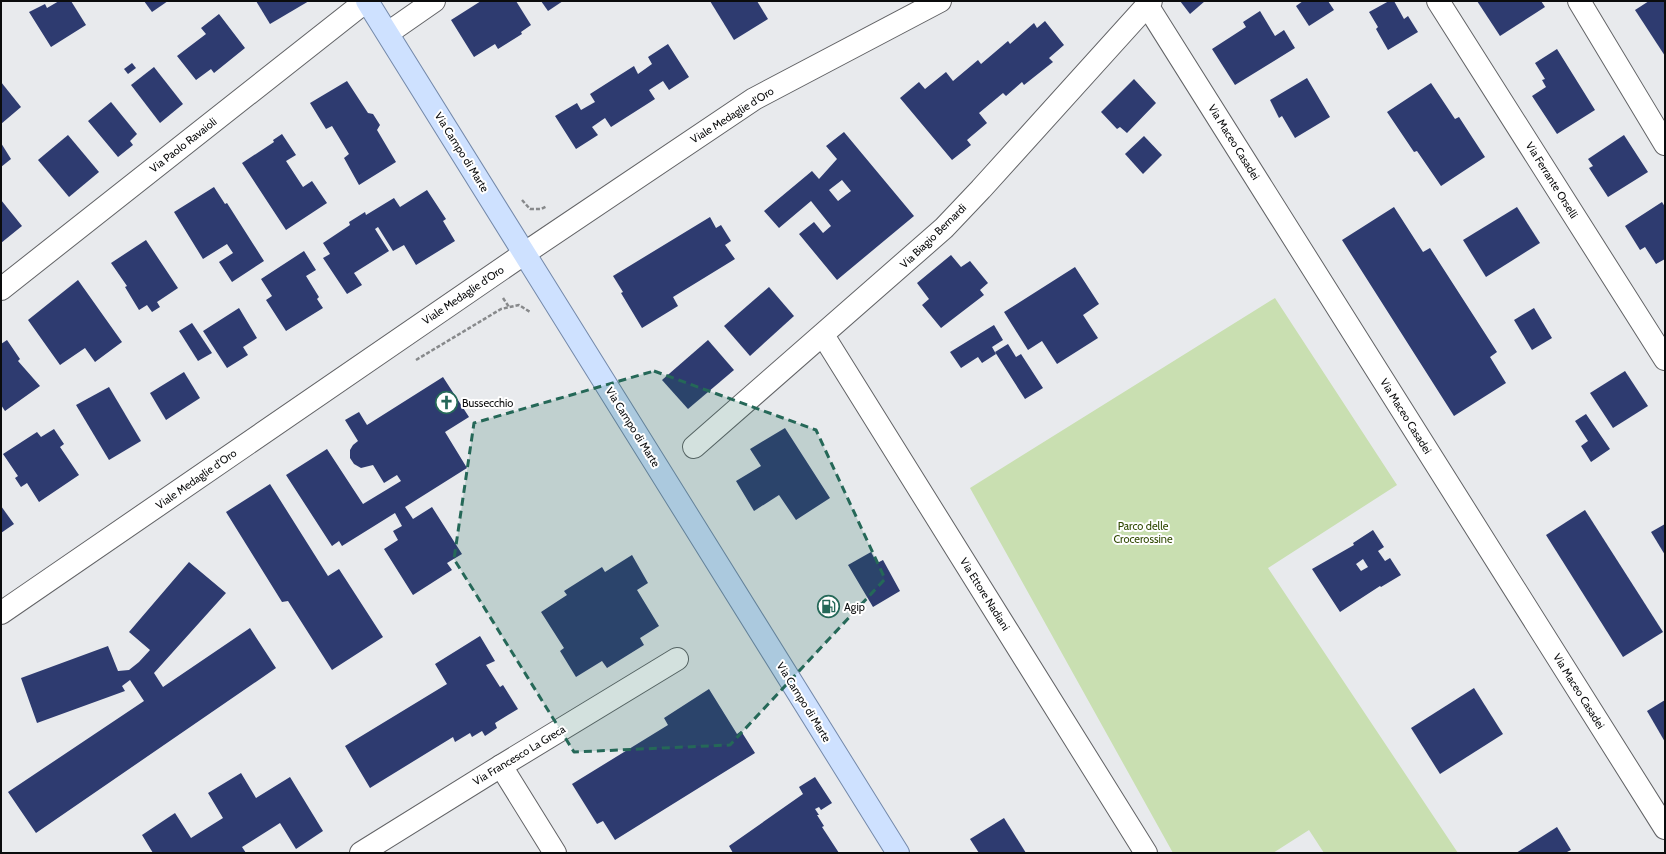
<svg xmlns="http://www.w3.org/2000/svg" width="1666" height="854" viewBox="0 0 1666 854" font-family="Cabin,sans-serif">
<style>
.green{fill:#c9dfb1}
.building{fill:#2e3b70;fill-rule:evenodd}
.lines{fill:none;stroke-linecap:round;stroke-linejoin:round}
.minor-casing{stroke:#626366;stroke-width:24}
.major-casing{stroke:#7489aa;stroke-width:24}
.path{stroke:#87898b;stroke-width:2.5;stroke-dasharray:4 2;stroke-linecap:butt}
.minor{stroke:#fff;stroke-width:22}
.major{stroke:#cee1ff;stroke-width:22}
.marked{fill:#256858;fill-opacity:0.2;stroke:#256858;stroke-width:3;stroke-dasharray:8 5;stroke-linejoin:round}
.labels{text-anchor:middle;stroke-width:4;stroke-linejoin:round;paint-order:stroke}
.street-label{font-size:11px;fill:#0b0c0d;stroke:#fff}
.poi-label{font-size:11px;fill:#0b0c0d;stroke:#fff;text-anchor:start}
.park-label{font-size:11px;fill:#2f4800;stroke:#fff}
</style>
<rect width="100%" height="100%" fill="#e8eaed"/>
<!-- green -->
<polygon class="green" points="1275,298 1397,485 1268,568 1458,853 1324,853 1309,830 1273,853 1173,853 970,488"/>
<!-- building -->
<g class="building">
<polygon points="59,1 71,1 86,25 51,47 29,12 45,4 47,8"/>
<polygon points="144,1 168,1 152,12"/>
<polygon points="256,1 309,1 270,24"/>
<polygon points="481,1 516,1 531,25 521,32 522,34 498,49 495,44 474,57 451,20"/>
<polygon points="541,1 563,1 548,11"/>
<polygon points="710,1 757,1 768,19 734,40"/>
<polygon points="1180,1 1205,1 1190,14"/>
<polygon points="1303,1 1328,1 1334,10 1309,26 1296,6"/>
<polygon points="1389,1 1394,1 1404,19 1408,16 1418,32 1388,50 1376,29 1378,27 1369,12"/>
<polygon points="1477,1 1541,1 1545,7 1500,36"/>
<polygon points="1649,1 1665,1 1665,56 1635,10"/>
<polygon points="1260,11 1275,36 1284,30 1295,48 1235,85 1212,49 1246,27 1243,22"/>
<polygon points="219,14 245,48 214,73 211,69 196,80 177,56 206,34 201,28"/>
<polygon points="1045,21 1064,45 1049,58 1053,62 1024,85 1022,82 1006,96 1003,93 979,113 987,123 967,140 971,145 952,160 900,98 919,82 925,89 946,72 953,81 978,60 981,64 1008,41 1010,44 1034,23 1037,28"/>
<polygon points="668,44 689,77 669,90 663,81 649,90 655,99 611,127 605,118 592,127 598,135 576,149 555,116 577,103 581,110 595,102 590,94 634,66 638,74 652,64 648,57"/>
<polygon points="1557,49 1595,110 1557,134 1532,96 1546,87 1542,80 1545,79 1535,63"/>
<polygon points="132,63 136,68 128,74 124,69"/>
<polygon points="154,67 183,104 160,123 131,85"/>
<polygon points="1307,78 1330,117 1295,138 1282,116 1279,118 1270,100"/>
<polygon points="1134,79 1156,103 1127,133 1120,127 1117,129 1101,112"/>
<polygon points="347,81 368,113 373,114 380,125 377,130 396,162 359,185 344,158 349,154 332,126 326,129 310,103"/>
<polygon points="1,82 21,107 1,124"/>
<polygon points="1431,83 1455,119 1459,117 1485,157 1441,186 1417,151 1414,152 1387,112"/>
<polygon points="111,102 137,134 130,141 133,145 118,157 88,121"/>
<path d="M 844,132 L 914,216 L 837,280 L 799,234 L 814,222 L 823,233 L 831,226 L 811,201 L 779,228 L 764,211 L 812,171 L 819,179 L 837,159 L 826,146 ZM 842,180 L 851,191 L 838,201 L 829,190 Z"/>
<polygon points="282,134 296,155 286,161 303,187 312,181 327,203 286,230 242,163 274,142 273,140"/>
<polygon points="68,135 99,172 69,197 38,160"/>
<polygon points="1624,135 1648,172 1608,197 1589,168 1593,166 1588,159"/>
<polygon points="1144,136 1162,155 1143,174 1125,154"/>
<polygon points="1,143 11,159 1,167"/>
<polygon points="214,187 225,204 227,203 264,261 232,282 219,262 233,253 227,244 203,259 174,212"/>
<polygon points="427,190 446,219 443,221 455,241 416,265 404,245 393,251 378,227 375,229 389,251 354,273 362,285 347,294 323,258 330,254 323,243 350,225 349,222 365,212 366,215 394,198 400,207"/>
<polygon points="1,200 22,226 1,243"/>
<polygon points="1662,202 1665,207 1665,259 1656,264 1645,247 1640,250 1625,226"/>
<polygon points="1394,207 1423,252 1430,248 1497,352 1490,357 1506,383 1454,416 1342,240"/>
<polygon points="1517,207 1540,243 1486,277 1463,240"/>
<polygon points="710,217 716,228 721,225 731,241 725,245 735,259 673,297 678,306 642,328 621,293 623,292 613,276"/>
<polygon points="146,240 178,288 157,302 160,307 152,312 147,305 139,310 125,287 127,286 111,263"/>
<polygon points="304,251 316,270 306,276 319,297 317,299 323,308 286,331 266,300 272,296 261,279"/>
<polygon points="951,255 961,267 970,261 988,283 980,290 984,295 941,328 922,305 929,299 917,283"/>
<polygon points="1075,267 1099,304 1083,315 1098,338 1057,364 1042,341 1028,350 1004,312"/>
<polygon points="78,280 122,342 95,362 85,348 60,365 28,320"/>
<polygon points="769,287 794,316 750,356 724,326"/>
<polygon points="239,308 257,338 243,347 248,355 227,368 203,331"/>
<polygon points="1534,308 1552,338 1532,350 1514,320"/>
<polygon points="192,323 212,353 198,361 179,331"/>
<polygon points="994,325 1003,340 992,347 996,354 982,363 978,357 961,368 950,352"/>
<polygon points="7,340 20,359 18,361 40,386 5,411 1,405 1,344"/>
<polygon points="708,340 734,370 688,409 662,380"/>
<polygon points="1008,344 1016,357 1021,354 1043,388 1025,399 995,352"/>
<polygon points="1625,371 1648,406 1613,428 1590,393"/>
<polygon points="184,372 200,398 166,420 150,393"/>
<polygon points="443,377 469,417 445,432 467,468 405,507 413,519 432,507 462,554 447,563 452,570 413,595 384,549 398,540 393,531 402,526 395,513 342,546 339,541 332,546 286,475 327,449 363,504 401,481 397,475 384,483 373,465 361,468 354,464 350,458 350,450 353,445 358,441 345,420 359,412 367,425"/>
<polygon points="109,387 141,441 109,460 76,405"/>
<polygon points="1586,414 1610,449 1591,462 1581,446 1588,441 1575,421"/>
<polygon points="785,428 830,498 796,520 779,495 754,511 736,481 761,466 750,449"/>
<polygon points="54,429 64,444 60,447 79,475 39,502 27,483 21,487 15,478 18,476 3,454 37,432 41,437"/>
<polygon points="270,484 328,576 339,569 383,637 332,670 288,601 282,602 226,512"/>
<polygon points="1,506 14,524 1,533"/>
<polygon points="1585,510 1663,632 1623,657 1546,535"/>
<polygon points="1665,524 1665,555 1651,532"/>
<path d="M 1373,530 L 1384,547 L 1378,551 L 1385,561 L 1390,558 L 1401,575 L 1381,587 L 1380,586 L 1340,612 L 1312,569 L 1354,545 L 1353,543 ZM 1363,559 L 1368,567 L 1361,571 L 1356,564 Z"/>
<polygon points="871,552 877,563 883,560 900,591 873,607 848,565"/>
<polygon points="632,555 648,583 637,590 659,626 640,638 644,645 607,668 602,661 576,677 560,651 564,648 541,612 567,595 564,591 602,567 605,572"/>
<polygon points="189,562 226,593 154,673 163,687 250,628 276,668 36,833 8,792 144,701 130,680 122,686 125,691 37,723 21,678 108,646 118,671 129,670 139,662 150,650 129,632"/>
<polygon points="480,636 495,661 486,665 500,687 503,685 518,709 495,723 497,728 485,736 482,731 472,737 470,733 455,742 453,737 370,788 345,746 447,684 435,664"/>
<polygon points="1474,688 1503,734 1440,774 1411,728"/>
<polygon points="709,689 737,734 741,731 755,753 615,840 603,821 597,824 572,784 668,725 664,718"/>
<polygon points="1665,700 1665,742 1647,711"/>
<polygon points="241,773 256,798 290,777 323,831 296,849 280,823 242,847 246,853 153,853 142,835 175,813 191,838 223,818 208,793"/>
<polygon points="815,777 832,803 821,810 819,807 815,809 819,815 817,815 824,826 822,827 839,853 733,853 729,846 803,794 799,787"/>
<polygon points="1004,818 1026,853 979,853 970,839"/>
<polygon points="1557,827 1571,850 1565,853 1516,853"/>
</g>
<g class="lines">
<defs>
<g id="minor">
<polyline points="1438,1 1665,359"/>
<polyline points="1579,1 1665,144"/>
<polyline points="1147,5 1665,828"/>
<polyline points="388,33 434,1"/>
<polyline points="1,289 366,1"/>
<polyline points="823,335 1146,853"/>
<polyline points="694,447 944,228 981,189 1151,1"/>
<polyline points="1,613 525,253 754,99 940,1"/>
<polyline points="501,766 555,853"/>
<polyline points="361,853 501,766 677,659"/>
</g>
<polyline id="major" points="367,1 898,853"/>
</defs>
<!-- minor casing -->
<use href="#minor" class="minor-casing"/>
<!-- major casing -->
<use href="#major" class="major-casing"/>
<!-- path -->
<g class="path">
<polyline points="522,200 530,209 541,209 547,206"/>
<polyline points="503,298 509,307"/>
<polyline points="416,360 501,309 519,305 530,312"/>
</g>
<!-- minor -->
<use href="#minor" class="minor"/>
<!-- major -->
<use href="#major" class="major"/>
</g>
<!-- marked area -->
<path class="marked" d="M 654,371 L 816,430 L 885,579 L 730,745 L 574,752 L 454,559 L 474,423 Z"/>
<!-- icons -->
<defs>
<symbol id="church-ring" viewBox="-11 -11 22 22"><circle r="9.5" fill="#fff" stroke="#256858" stroke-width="1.5"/><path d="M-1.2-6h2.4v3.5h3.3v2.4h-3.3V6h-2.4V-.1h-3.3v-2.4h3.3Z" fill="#256858"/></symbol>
<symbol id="fuel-ring" viewBox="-11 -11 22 22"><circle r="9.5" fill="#fff" stroke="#256858" stroke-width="1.5"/><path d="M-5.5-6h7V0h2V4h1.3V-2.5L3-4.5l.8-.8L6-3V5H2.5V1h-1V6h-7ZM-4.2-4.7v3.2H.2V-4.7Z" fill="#256858"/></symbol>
</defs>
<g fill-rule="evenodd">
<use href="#church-ring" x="434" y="390" width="25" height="25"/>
<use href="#fuel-ring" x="816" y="594" width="25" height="25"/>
</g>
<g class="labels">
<!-- street labels -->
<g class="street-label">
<text transform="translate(732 115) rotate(-32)" y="4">Viale Medaglie d'Oro</text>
<text transform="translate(1234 142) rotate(58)" y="4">Via Maceo Casadei</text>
<text transform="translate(183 145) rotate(-38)" y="4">Via Paolo Ravaioli</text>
<text transform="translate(462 152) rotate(58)" y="4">Via Campo di Marte</text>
<text transform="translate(1552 180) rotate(58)" y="4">Via Ferrante Orselli</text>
<text transform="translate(933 236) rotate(-44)" y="4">Via Biagio Bernardi</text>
<text transform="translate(463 295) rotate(-34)" y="4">Viale Medaglie d'Oro</text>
<text transform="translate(1406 416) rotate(58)" y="4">Via Maceo Casadei</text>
<text transform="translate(633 427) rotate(58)" y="4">Via Campo di Marte</text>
<text transform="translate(196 479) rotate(-35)" y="4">Viale Medaglie d'Oro</text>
<text transform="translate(985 594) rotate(58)" y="4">Via Ettore Nadiani</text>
<text transform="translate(1579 691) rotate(58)" y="4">Via Maceo Casadei</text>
<text transform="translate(804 702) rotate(58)" y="4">Via Campo di Marte</text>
<text transform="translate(519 755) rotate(-31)" y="4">Via Francesco La Greca</text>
</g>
<!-- poi labels -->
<g class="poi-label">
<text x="462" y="407">Bussecchio</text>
<text x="844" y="611">Agip</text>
</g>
<!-- park labels -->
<g class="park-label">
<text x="1143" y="530">Parco delle<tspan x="1143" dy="13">Crocerossine</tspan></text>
</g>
</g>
<!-- border -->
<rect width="1666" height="854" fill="none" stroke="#0b0c0d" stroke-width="4"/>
</svg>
